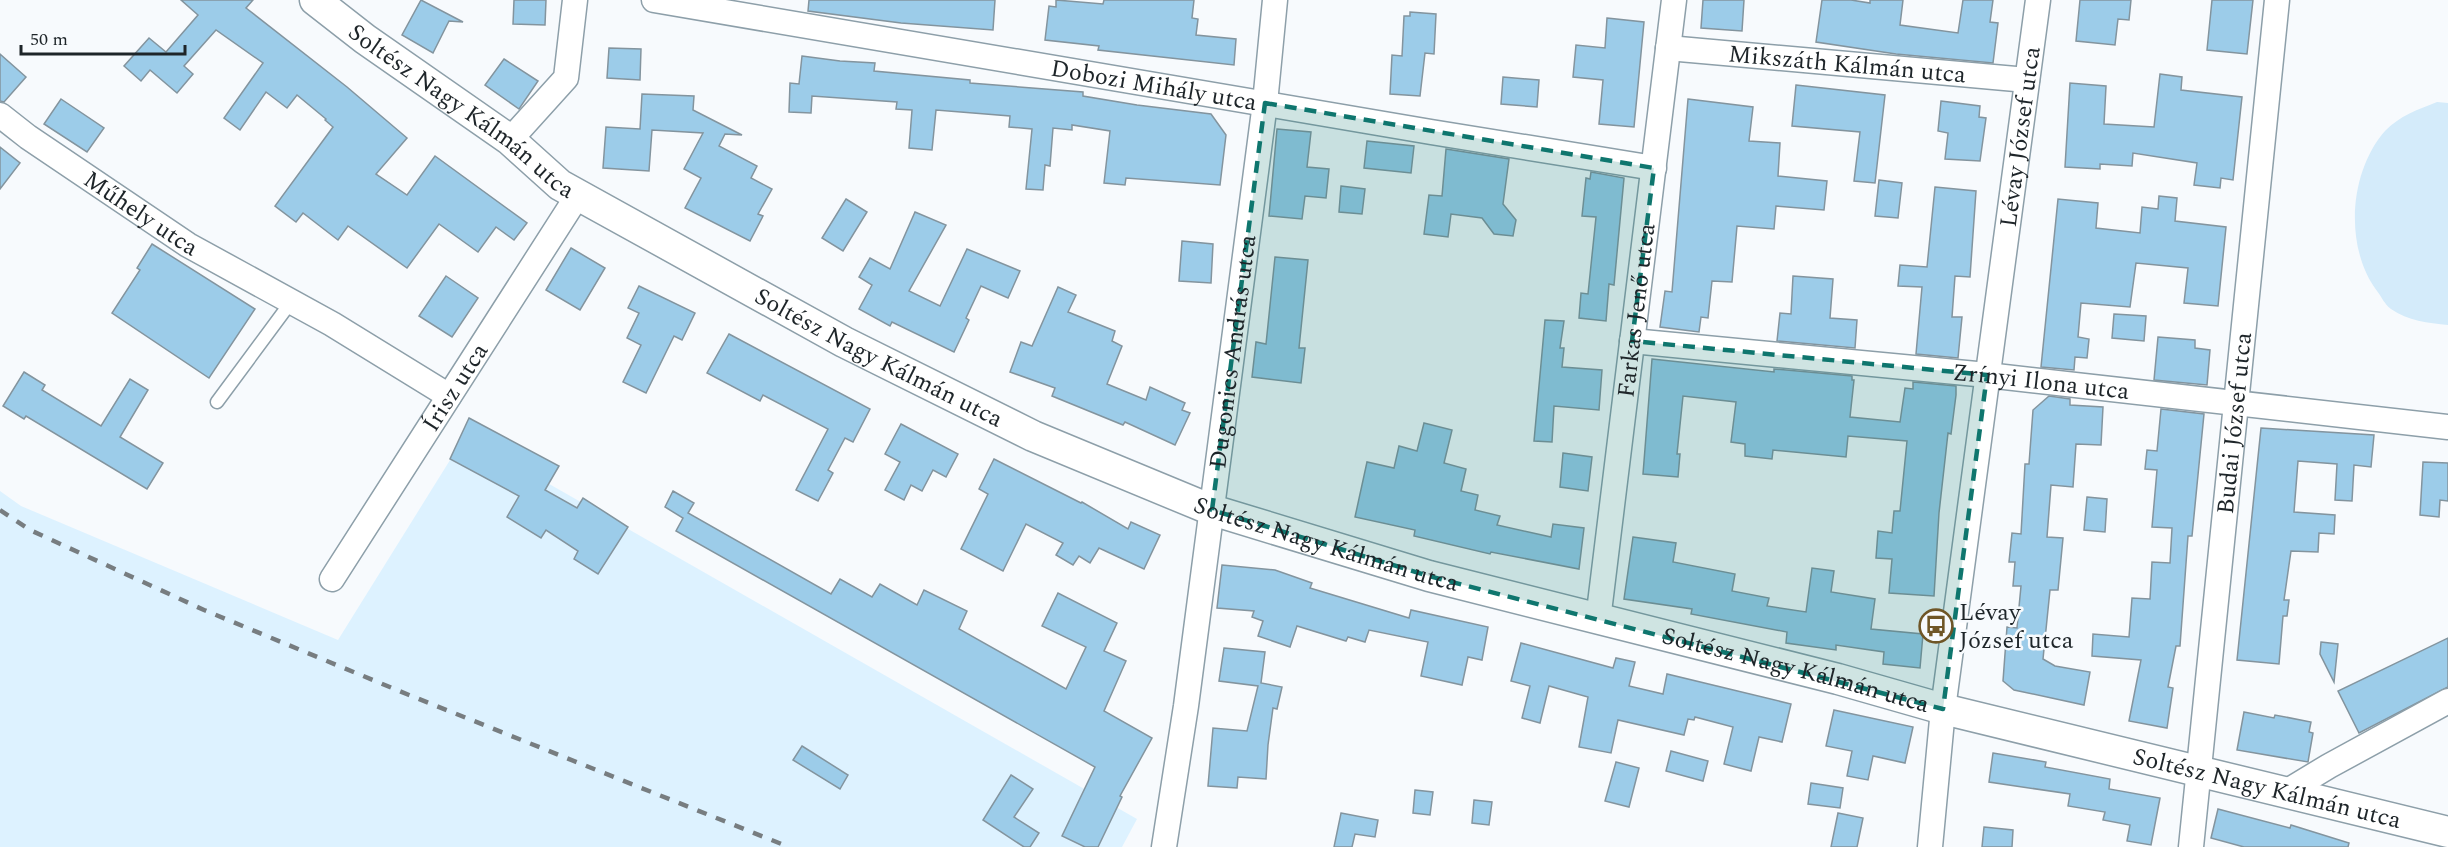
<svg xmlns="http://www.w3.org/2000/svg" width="2448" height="847" viewBox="0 0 2448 847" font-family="Spectral,serif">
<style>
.built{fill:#ddf2ff}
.green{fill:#d4ebfa}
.building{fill:#9ccce9;stroke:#83949e;stroke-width:1.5}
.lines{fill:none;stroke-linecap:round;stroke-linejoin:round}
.service-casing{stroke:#8d9fa9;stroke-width:15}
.minor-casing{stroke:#8d9fa9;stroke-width:27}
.tertiary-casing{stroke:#8d9fa9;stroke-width:33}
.service{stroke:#fff;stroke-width:12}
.minor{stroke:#fff;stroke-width:24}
.tertiary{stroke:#fff;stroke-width:30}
.rail{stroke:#777d80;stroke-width:4.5;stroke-dasharray:10 10;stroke-linecap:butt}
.marked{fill:#0f766e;fill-opacity:0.2;stroke:#0f766e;stroke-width:4.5;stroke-dasharray:12 8;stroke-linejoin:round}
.labels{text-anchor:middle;stroke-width:5;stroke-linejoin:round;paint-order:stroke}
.street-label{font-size:24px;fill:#1e2529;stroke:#f7fafd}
.poi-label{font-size:24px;fill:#1e2529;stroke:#f7fafd;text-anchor:start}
</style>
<rect width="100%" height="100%" fill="#f7fafd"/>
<!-- built -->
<polygon class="built" points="465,436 1137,819 1122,847 0,847 0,491 21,506 338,640"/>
<!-- green -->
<path class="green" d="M 2437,102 L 2448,103 L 2448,325 C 2428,323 2408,321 2391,309 C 2385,305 2381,296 2377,291 C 2344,247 2349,172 2385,131 C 2399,116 2419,109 2437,102 Z"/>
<!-- building -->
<g class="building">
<polygon points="181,0 253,0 246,8 347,87 407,138 376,174 407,195 435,156 527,223 514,240 496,227 478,252 439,224 407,268 348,226 338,240 303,213 296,222 275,206 333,127 325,120 326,119 297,95 287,108 266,92 240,130 224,118 263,63 216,30 184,66 193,74 177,93 150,70 141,81 124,66 149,38 166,52 198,15"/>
<polygon points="421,0 463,22 449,21 433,53 402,35"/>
<polygon points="514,0 546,0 545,25 513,24"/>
<polygon points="809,0 995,0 993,30 901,23 808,11"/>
<polygon points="1056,0 1103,4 1104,0 1194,0 1192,18 1198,19 1196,35 1236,39 1234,65 1098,50 1099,46 1045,40 1049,6 1056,7"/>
<polygon points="1703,0 1744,0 1742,31 1701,28"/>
<polygon points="1822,0 1851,0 1870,3 1870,0 1903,0 1900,25 1958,33 1963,0 1993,0 1990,22 1998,23 1993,63 1896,54 1816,42"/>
<polygon points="2080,0 2131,0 2129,20 2118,19 2115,45 2076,41"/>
<polygon points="2212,0 2253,0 2247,54 2207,50"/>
<polygon points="1410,12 1436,14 1434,54 1425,53 1420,96 1390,94 1392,55 1402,56 1404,16 1410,16"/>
<polygon points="1607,18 1644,22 1634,127 1599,124 1603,80 1573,77 1576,45 1605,48"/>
<polygon points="609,48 641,49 640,80 607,78"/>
<polygon points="0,54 26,77 4,102 0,101"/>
<polygon points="802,56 840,61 875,63 874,71 970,80 970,83 1083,92 1083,96 1137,105 1211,114 1226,135 1220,185 1126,178 1125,185 1104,183 1110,131 1072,125 1072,130 1053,128 1050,166 1045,165 1043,190 1026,189 1032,129 1009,127 1010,116 936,110 932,150 909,148 912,110 896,109 897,102 812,96 811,113 789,112 790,83 799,84"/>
<polygon points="504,59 538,81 519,109 485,85"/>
<polygon points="2160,74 2182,77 2181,90 2242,97 2233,180 2221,178 2220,188 2194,185 2197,163 2133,153 2132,166 2100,164 2100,169 2065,167 2070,83 2106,86 2104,124 2154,127"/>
<polygon points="1503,77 1539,80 1537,107 1501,104"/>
<polygon points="1796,85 1885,95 1875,183 1854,181 1860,132 1792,126"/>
<polygon points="642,94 694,96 693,110 742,135 725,134 719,146 757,166 751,178 772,189 758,214 763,216 750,241 685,208 701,178 684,169 703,133 652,130 649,171 603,168 606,127 640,129"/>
<polygon points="61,99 104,128 87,152 44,124"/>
<polygon points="1688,99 1753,107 1749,141 1780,143 1778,176 1827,181 1824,210 1776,206 1774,229 1737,226 1732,282 1712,281 1708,318 1701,317 1699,332 1660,327 1665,291 1672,292"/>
<polygon points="1941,101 1980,106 1979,117 1986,118 1980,161 1945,159 1948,133 1938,131"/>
<polygon points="1277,129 1311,132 1307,167 1329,169 1326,198 1305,196 1302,219 1269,216"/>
<polygon points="1367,141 1414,146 1411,173 1364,168"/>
<polygon points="0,147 20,163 0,189"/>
<polygon points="1446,149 1509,159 1503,204 1516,220 1513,236 1494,234 1482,218 1451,214 1448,237 1424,234 1429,195 1442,196"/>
<polygon points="1591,172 1624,178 1614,285 1609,284 1606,321 1579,318 1581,293 1588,294 1596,217 1582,216 1586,178 1590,179"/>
<polygon points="1879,180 1902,183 1898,218 1875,216"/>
<polygon points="1341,186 1365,189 1362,214 1339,212"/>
<polygon points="1935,187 1976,191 1970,277 1955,276 1952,317 1962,317 1958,358 1916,354 1922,287 1898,286 1900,265 1927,267"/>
<polygon points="2159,196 2177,198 2175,221 2226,227 2218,306 2184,303 2188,268 2136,263 2130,307 2081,303 2078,337 2089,339 2087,358 2075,357 2074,370 2041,367 2058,199 2098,203 2096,228 2140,233 2142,207 2158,209"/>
<polygon points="846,199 867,212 843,251 822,238"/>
<polygon points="915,212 946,225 909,291 940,306 967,249 1020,271 1008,298 981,286 966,318 969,320 954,352 892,322 890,326 859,309 872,285 859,277 870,258 890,269"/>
<polygon points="1182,241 1213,244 1211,283 1179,281"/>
<polygon points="152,244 255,309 209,378 112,313 140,270 137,268"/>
<polygon points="571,248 605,268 580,310 546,290"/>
<polygon points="1275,257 1308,260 1299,348 1305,348 1301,383 1252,377 1256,342 1266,344"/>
<polygon points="446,276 478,298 452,337 419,316"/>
<polygon points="1793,276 1833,279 1830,318 1857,320 1855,348 1777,341 1780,313 1791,314"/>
<polygon points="639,286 695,313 682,340 674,336 646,393 623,382 641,345 627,338 639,313 628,308"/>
<polygon points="1058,287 1076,295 1068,312 1115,331 1112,341 1122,346 1107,384 1146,400 1150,387 1185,403 1182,410 1190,413 1175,445 1125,422 1123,425 1052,396 1055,388 1010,372 1021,342 1032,346"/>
<polygon points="2114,314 2146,316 2144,341 2112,338"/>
<polygon points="1545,320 1564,321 1560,348 1564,348 1562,367 1602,370 1599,410 1554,406 1552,442 1534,441"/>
<polygon points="729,334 870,409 853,442 845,438 828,470 833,473 818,501 796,490 828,429 763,395 760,401 707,373"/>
<polygon points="2158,337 2195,340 2195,348 2210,350 2207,385 2154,380"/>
<polygon points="1652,359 1774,372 1774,369 1852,376 1852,380 1854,380 1850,417 1900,422 1905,388 1913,389 1913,382 1956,386 1956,395 1951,434 1948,433 1939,513 1934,596 1889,593 1892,559 1876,558 1878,531 1892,533 1894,511 1900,511 1907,441 1848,436 1846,457 1773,450 1772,459 1745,456 1745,444 1731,442 1736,402 1683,396 1677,454 1680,454 1678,477 1643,474"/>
<polygon points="24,372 45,385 42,390 101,426 130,379 148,390 120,437 163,463 147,489 26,416 24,419 3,406"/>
<polygon points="2049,396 2070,399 2070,405 2103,407 2101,445 2076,444 2073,487 2051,485 2047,537 2063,538 2058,590 2050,590 2043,659 2055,666 2090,672 2084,705 2014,690 2003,681 2007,627 2017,628 2021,586 2013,586 2015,562 2009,562 2012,533 2021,534 2025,464 2029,464 2033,410"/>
<polygon points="2161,409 2204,414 2192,536 2188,536 2180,646 2176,646 2168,687 2173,688 2167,728 2129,721 2141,660 2092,656 2093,634 2129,637 2132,598 2150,599 2152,562 2170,563 2172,528 2152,527 2157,470 2145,469 2147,450 2157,451"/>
<polygon points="469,418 559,466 545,490 577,508 583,498 628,527 598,574 574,559 578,551 546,530 541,538 507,517 519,496 450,459"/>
<polygon points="1424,423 1452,430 1444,463 1466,469 1461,491 1478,495 1475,510 1500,516 1497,525 1551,537 1553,524 1584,528 1579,569 1491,552 1490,554 1414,536 1415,530 1355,517 1367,462 1394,468 1399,446 1417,451"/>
<polygon points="901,424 958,454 946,477 933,470 922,491 911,485 904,500 885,490 900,462 885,454"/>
<polygon points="2261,428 2374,435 2371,467 2354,465 2352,501 2335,500 2337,464 2298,461 2294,512 2335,515 2334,534 2319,533 2318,552 2291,551 2284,600 2289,600 2287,616 2283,616 2279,664 2237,660"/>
<polygon points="1563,453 1592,457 1588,491 1560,487"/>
<polygon points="994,459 1081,503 1082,502 1128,529 1131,522 1160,535 1144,569 1099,548 1090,563 1079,556 1073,565 1056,555 1063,543 1026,524 1003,571 961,549 988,494 979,489"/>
<polygon points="2423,462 2448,463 2448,501 2440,500 2439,517 2420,515"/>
<polygon points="673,491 694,503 688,513 831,594 840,579 872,597 880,584 917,605 924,590 967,611 959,629 1066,689 1086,647 1042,626 1058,593 1117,623 1104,651 1126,661 1104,711 1152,738 1120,796 1122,797 1098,847 1085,847 1062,836 1095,767 676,531 683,518 665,507"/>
<polygon points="2087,497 2107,499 2105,532 2084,530"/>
<polygon points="1633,537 1676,543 1673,562 1735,574 1732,591 1769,598 1767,606 1806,612 1812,568 1834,571 1831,592 1875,599 1871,629 1923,634 1920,668 1883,664 1884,652 1836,645 1836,650 1786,643 1787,632 1691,614 1692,609 1624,599"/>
<polygon points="1222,565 1275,570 1312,583 1310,588 1409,618 1411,610 1488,627 1482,660 1468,657 1462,685 1421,676 1428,642 1369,630 1365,642 1348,637 1346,641 1297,626 1290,647 1258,636 1263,621 1252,617 1254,611 1217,608"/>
<polygon points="2448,638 2448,687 2359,733 2338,691"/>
<polygon points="2321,642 2338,644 2334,682 2320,654"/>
<polygon points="1521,643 1613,668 1616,658 1635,662 1629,686 1663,694 1667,674 1791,704 1782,742 1759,737 1751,771 1724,764 1733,727 1695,717 1694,720 1688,719 1684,735 1618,720 1611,753 1579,747 1588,697 1549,686 1540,723 1522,718 1530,686 1511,681"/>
<polygon points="1224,648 1265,652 1261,683 1282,687 1277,709 1273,708 1268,745 1266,779 1238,777 1237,788 1208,786 1213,728 1247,731 1258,686 1219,681"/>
<polygon points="1834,710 1913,727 1905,763 1873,756 1868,780 1847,776 1852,751 1826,746"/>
<polygon points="2244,712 2274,718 2275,715 2311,722 2309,732 2313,733 2308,762 2237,750"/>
<polygon points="802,746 848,775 840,789 793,760"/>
<polygon points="1671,751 1708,761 1703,781 1666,771"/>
<polygon points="1993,753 2046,762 2045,767 2110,779 2109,789 2160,798 2151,845 2127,841 2130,825 2103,820 2105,812 2068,806 2070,794 1989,782"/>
<polygon points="1616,762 1639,768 1629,807 1605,801"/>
<polygon points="1011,775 1033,789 1014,817 1039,833 1030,847 1024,847 983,820"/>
<polygon points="1811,783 1843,788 1840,808 1808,804"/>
<polygon points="1415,790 1433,792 1430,815 1413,813"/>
<polygon points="1474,800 1492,802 1489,825 1472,823"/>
<polygon points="2218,809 2290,828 2291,825 2349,843 2348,847 2244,847 2211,838"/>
<polygon points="1341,813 1378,820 1375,837 1355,834 1352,847 1334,847"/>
<polygon points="1838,813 1863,818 1857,847 1831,847"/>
<polygon points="1984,827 2013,830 2012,847 1982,847"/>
</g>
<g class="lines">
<defs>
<polyline id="service" points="217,402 291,302"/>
<g id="minor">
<path id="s1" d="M 654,0 L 1431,132 L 1654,168"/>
<path id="s2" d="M 1668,48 L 2027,80"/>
<path id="s3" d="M 0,115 L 28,137 L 188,245 L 332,324 L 449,396"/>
<polyline points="510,140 566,78 575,0"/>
<path id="s4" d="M 1632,341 L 1987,375 L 2448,427"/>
<path id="s5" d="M 332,579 L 578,195"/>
<path id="s6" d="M 1598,620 L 1674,0"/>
<polyline points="2286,792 2329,766 2448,701"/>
<path id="s7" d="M 1164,847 L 1186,706 L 1265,103 L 1275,0"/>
<path id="s8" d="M 1930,847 L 1943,709 L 2038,0"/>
<path id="s9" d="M 2191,847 L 2277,0"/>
</g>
<g id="tertiary">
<path id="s10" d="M 315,0 L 365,39 L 510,140 L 560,185 L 844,342 L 1033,436 L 1212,510 L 1429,576 L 1838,679 L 1943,709 L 2448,832"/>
</g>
</defs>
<!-- service casing -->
<use href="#service" class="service-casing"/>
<!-- minor casing -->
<use href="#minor" class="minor-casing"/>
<!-- tertiary casing -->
<use href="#tertiary" class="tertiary-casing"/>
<!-- service -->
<use href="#service" class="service"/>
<!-- minor -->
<use href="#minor" class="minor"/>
<!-- tertiary -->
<use href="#tertiary" class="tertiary"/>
<!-- rail -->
<polyline class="rail" points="0,510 30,530 204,610 409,695 789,847"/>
</g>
<!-- marked area -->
<path class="marked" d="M 1265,103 L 1654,168 L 1632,341 L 1987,375 L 1943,709 L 1429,576 L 1212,510 Z"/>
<!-- icons -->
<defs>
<symbol id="bus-ring" viewBox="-11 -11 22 22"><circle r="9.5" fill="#f7fafd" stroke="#6f5627" stroke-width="1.5"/><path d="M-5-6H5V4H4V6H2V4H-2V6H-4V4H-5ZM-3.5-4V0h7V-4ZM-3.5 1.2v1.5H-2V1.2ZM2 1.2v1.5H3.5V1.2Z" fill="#6f5627"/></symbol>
</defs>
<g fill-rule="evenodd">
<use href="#bus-ring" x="1917" y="607" width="38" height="38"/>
</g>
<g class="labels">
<!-- street labels -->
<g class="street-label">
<text dy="8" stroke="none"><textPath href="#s2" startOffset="180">Mikszáth Kálmán utca</textPath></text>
<text dy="8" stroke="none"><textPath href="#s1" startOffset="507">Dobozi Mihály utca</textPath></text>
<text dy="8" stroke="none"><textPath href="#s10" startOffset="184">Soltész Nagy Kálmán utca</textPath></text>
<text dy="8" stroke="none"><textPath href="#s8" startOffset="716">Lévay József utca</textPath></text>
<text dy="8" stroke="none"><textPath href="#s3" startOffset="172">Műhely utca</textPath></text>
<text dy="8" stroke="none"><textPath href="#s6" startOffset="312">Farkas Jenő utca</textPath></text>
<text dy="8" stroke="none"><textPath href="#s7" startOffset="500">Dugonics András utca</textPath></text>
<text dy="8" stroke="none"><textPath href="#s10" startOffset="670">Soltész Nagy Kálmán utca</textPath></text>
<text dy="8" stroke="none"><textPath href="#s4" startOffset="411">Zrínyi Ilona utca</textPath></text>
<text dy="8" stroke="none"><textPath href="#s5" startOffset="228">Írisz utca</textPath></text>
<text dy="8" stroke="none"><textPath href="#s9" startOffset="426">Budai József utca</textPath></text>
<text dy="8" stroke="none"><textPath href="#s10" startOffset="1156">Soltész Nagy Kálmán utca</textPath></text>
<text dy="8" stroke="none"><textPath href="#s10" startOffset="1642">Soltész Nagy Kálmán utca</textPath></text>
<text dy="8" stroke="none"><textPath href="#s10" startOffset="2128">Soltész Nagy Kálmán utca</textPath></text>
</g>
<!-- poi labels -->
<g class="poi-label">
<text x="1959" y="620">Lévay<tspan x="1959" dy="28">József utca</tspan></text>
</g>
</g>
<!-- scale -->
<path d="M21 45v9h164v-9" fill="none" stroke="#1e2529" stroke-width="3"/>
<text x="30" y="45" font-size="18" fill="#1e2529" stroke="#f7fafd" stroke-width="4.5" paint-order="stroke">50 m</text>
</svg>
